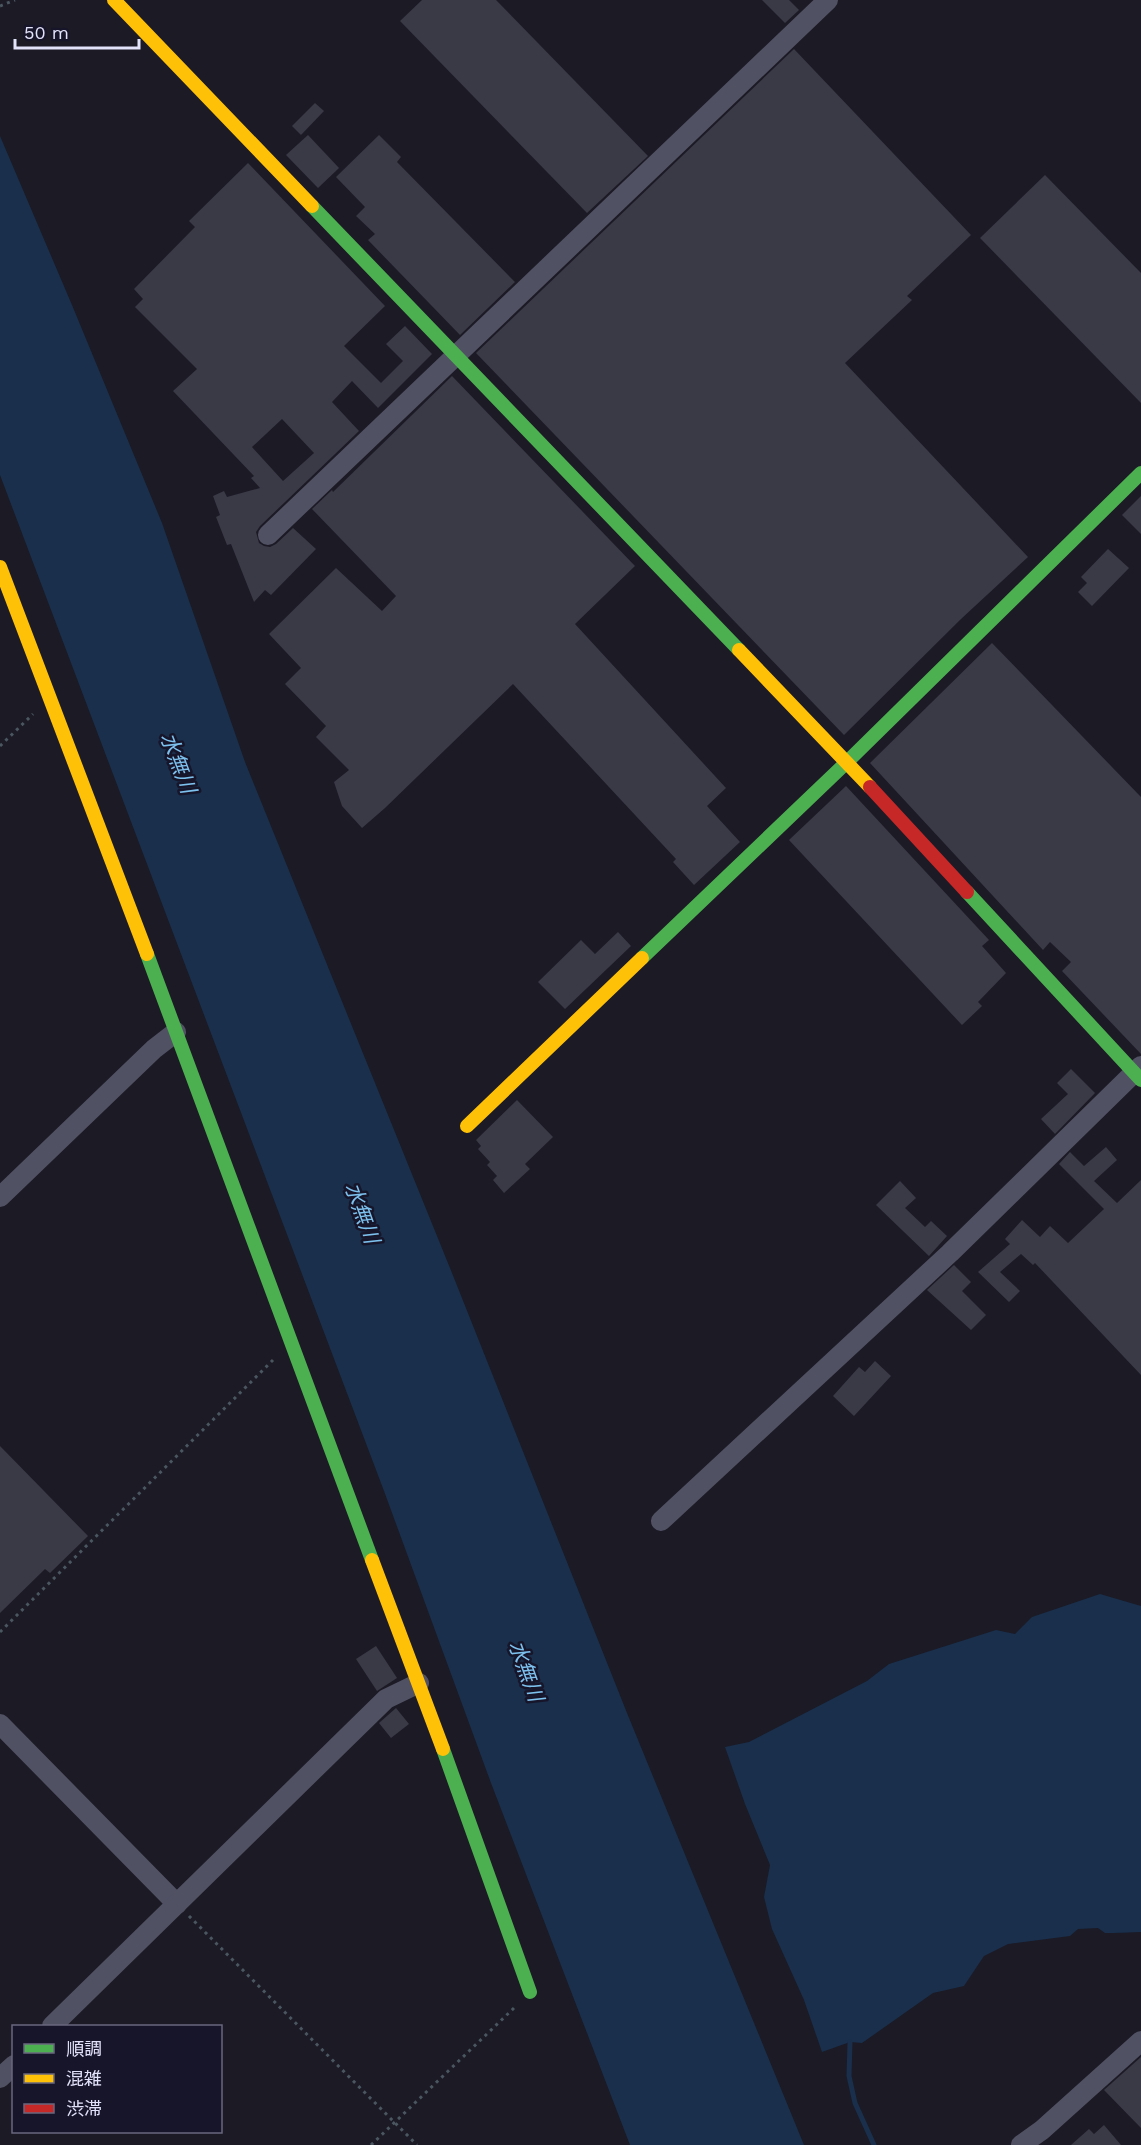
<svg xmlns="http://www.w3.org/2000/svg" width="1141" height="2145" viewBox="0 0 1141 2145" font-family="'Work Sans','Noto Sans JP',sans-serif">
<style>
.water{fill:#192f4b}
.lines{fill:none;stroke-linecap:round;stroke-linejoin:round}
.stream{stroke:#192f4b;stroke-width:5}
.building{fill:#3a3946;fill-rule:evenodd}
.path{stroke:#4a5660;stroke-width:3;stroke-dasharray:3 4.5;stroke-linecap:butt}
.street{stroke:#515164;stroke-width:20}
.fast{stroke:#4caf50;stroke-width:14}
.slow{stroke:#ffc107;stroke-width:14}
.jam{stroke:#c62828;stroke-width:14}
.labels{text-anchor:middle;stroke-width:5;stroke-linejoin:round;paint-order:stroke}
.water-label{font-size:21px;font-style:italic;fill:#7dc1ee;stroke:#17152a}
</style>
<rect width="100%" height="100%" fill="#1b1a25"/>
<!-- water -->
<g class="water">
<polygon points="0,136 72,305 162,523 245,762 452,1273 627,1713 804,2145 630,2145 491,1783 384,1491 0,475"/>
<polygon points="1100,1594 1141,1606 1141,1932 1114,1933 1105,1933 1098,1928 1078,1929 1070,1936 1008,1944 984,1956 964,1986 933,1993 862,2043 850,2042 822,2052 804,2000 772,1929 764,1897 770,1865 745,1804 725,1747 749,1742 867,1681 889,1664 996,1630 1015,1634 1032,1617"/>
</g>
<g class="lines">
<!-- stream -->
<polyline class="stream" points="850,2042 849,2076 855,2103 874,2145"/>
</g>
<!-- building -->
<g class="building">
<polygon points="422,0 496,0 648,156 587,213 400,21"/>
<polygon points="762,0 789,0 799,10 785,23"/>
<polygon points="794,49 971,235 907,296 912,300 845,363 1028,557 961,619 844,735 476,353"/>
<polygon points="315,103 324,111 301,135 292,126"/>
<polygon points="308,135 339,168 318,188 286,155"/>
<polygon points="379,135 401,157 397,162 515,282 460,335 368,240 375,234 356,216 365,207 336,177"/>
<path d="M 248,163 L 385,306 L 344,346 L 381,383 L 403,361 L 386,344 L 405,326 L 432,354 L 378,408 L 352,381 L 332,402 L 359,431 L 260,526 L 256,532 L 259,543 L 264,546 L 270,547 L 276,544 L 293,528 L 316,549 L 271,595 L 265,590 L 254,602 L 231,544 L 227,545 L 216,517 L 220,515 L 213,496 L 224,491 L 227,497 L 260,488 L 251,478 L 254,476 L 173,391 L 197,369 L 135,307 L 143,299 L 134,289 L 195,227 L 189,221 ZM 282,419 L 314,453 L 283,481 L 252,447 Z"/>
<polygon points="1045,175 1141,273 1141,403 980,238"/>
<polygon points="452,376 635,566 575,624 726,788 707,806 740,842 694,885 673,862 676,859 513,684 385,808 362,828 342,806 334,782 349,770 316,737 326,726 285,684 301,668 269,634 336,568 382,611 396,596 312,509 332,490 333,492"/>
<polygon points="1141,496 1141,534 1122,515"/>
<polygon points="1108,549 1129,568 1092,606 1078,592 1087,583 1081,577"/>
<polygon points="992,643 1141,797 1141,1054 1062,971 1071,962 1050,942 1043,950 870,763"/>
<polygon points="846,786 989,940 982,946 1006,973 978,1002 982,1006 962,1025 789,840"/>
<polygon points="618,932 631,946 565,1009 538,982 581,940 595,954"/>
<polygon points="1071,1069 1095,1093 1055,1134 1041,1119 1068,1094 1057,1083"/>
<polygon points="517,1100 553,1137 525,1164 530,1169 504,1193 493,1180 497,1176 487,1165 490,1162 478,1149 481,1146 476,1140"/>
<polygon points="1106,1147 1117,1160 1094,1181 1117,1203 1141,1180 1141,1375 1035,1263 1033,1265 1021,1254 1000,1272 1020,1291 1009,1302 978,1272 1010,1244 1005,1239 1022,1220 1040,1237 1050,1226 1068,1243 1104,1209 1059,1164 1070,1152 1084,1166"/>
<polygon points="900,1181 916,1198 905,1208 925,1227 931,1221 947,1236 929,1256 876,1205"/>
<polygon points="954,1265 971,1282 962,1291 986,1315 971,1330 927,1290"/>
<polygon points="875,1361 891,1376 854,1416 833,1396 859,1367 865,1372"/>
<polygon points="0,1446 88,1536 50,1573 45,1569 0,1613"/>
<polygon points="376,1646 397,1678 377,1691 356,1659"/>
<polygon points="396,1708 409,1724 391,1738 379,1723"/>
<polygon points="1141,2057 1141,2128 1104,2090"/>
<polygon points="1104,2125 1121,2145 1071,2145 1089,2129 1094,2134"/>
</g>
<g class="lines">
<!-- path -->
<g class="path">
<polyline points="0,6 15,0"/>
<polyline points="0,746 33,714"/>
<polyline points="0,1632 273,1360"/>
<polyline points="189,1916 417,2145"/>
<polyline points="371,2145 514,2008"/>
</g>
<!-- street -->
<g class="street">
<polyline points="268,535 828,0"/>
<polyline points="0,1197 154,1049 176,1032"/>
<polyline points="661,1521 950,1253 1141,1066"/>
<polyline points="0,1724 177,1904"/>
<polyline points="52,2026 386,1699 419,1683"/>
<polyline points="0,2078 14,2065"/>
<polyline points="1021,2145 1042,2130 1141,2041"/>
</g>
<!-- fast -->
<g class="fast">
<polyline points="312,206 739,650"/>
<polyline points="967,892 1141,1080"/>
<polyline points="147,954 372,1560"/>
<polyline points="642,958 847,762 1141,473"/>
<polyline points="443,1749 530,1992"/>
</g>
<!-- slow -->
<g class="slow">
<polyline points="114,0 312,206"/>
<polyline points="0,567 147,954"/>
<polyline points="739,650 870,787"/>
<polyline points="467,1126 642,958"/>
<polyline points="372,1560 443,1749"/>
</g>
<!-- jam -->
<polyline class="jam" points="870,787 967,892"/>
</g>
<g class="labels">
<!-- water labels -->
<g class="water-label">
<text transform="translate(178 763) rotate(69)" y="7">水無川</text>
<text transform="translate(362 1213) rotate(70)" y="7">水無川</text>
<text transform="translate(526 1671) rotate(70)" y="7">水無川</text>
</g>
</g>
<!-- legend -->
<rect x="12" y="2025" width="210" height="108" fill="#17152a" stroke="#69677e" stroke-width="1.5"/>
<rect x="24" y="2044" width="30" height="9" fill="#4caf50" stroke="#69677e" stroke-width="1.5"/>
<text x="66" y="2055" font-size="18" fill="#e3e2fb">順調</text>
<rect x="24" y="2074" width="30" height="9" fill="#ffc107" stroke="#69677e" stroke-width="1.5"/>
<text x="66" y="2085" font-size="18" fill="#e3e2fb">混雑</text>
<rect x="24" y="2104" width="30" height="9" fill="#c62828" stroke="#69677e" stroke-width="1.5"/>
<text x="66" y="2115" font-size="18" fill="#e3e2fb">渋滞</text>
<!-- scale -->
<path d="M15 39v9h124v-9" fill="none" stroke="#e3e2fb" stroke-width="3"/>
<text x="24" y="39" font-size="18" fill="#e3e2fb" stroke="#17152a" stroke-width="4.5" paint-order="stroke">50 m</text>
</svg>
